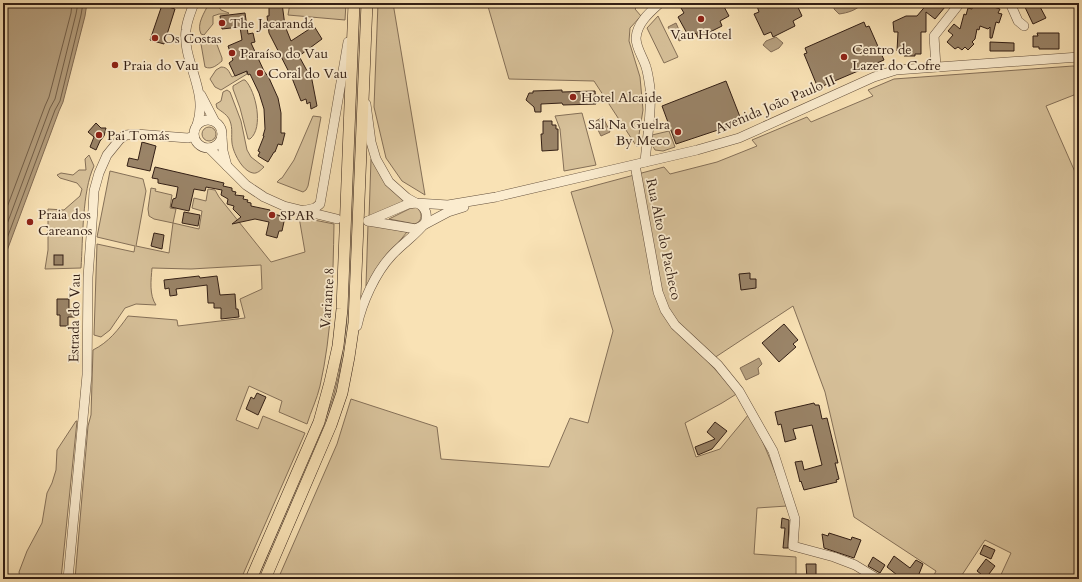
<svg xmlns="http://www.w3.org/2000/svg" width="1082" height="582" viewBox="0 0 1082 582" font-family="Cardo,serif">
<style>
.green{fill:#d7c19a;stroke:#857058}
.water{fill:#b6a07f;stroke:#826c55}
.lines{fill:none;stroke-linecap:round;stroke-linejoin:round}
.shore{stroke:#74604a;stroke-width:1}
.building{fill:#9a8468;stroke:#331f15}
.minor-casing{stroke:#64503d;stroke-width:10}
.major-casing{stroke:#331f15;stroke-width:12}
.minor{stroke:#fbeccf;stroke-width:9}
.major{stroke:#f9e2b5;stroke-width:11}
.poi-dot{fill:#8f2418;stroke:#fbeccf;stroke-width:1.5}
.labels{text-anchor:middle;stroke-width:3.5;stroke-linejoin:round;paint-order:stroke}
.poi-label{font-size:14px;fill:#331f15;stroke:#fbeccf;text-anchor:start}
.street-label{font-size:14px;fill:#331f15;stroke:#fbeccf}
</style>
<rect width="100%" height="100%" fill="#f9e2b5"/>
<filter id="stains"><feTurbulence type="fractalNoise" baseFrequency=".005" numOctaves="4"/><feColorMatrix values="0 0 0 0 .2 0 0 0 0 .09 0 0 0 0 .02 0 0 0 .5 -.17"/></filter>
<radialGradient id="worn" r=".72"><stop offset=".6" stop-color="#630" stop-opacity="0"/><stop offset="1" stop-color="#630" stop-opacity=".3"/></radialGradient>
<!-- green -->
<g class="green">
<path d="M 209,3 L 216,3 L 221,10 L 229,13 L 228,14 L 219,14 L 213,16 L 213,24 L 204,35 L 201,34 C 196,24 205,12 209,3 Z"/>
<polygon points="290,3 346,3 345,20 288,15"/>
<polygon points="359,3 362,3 350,321 340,382 327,424 261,579 257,579 324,422 333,398 339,374 346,326"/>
<polygon points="378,3 393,3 425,195 402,181 386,158 374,107"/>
<polygon points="487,3 641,3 635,9 641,16 630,28 629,41 640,77 643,110 637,147 594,81 509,79"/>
<polygon points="658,16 678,57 664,63 647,28"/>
<path d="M 209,39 L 216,42 L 222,58 L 222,61 C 217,65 212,70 205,67 L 201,44 L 205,40 Z"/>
<path d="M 1073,66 L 1079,67 L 1079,93 L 1046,106 L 1079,181 L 1079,579 L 999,579 L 1011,553 L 985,540 L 962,575 L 962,579 L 932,579 L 936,571 L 854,517 L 825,392 L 793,306 L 708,362 L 738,393 L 722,403 L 685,423 L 696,457 L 720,449 L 749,414 C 765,443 776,474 787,506 L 757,508 L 754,554 L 796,557 L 796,579 L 278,579 L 337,444 L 351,399 L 437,427 L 441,459 L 549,467 L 570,418 L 588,423 L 613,331 L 571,192 L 664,167 L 670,174 L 717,162 L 757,146 L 752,140 L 807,117 L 811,122 L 873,96 L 868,90 L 894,79 Z"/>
<path d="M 221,67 C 228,67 229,72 232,77 L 246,71 L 247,74 L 221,90 L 215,87 L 210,79 L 216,70 Z"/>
<path d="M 243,80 L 245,80 C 256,91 264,128 250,139 L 248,139 L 240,108 L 233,89 L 233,86 Z"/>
<path d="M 227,90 L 230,92 L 241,121 L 247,150 L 251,157 L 264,167 C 261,170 257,174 253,173 C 242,171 233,152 232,143 C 231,135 233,129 230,121 C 228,115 222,112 217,108 L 216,104 L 221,101 L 223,92 Z"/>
<polygon points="582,113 596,165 564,171 560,129 555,116"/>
<polygon points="313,116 321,117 308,186 306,190 303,192 277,182 280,179 282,178 294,160"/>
<circle cx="209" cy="134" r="7"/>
<polygon points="669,131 675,147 663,151 655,150 651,143 652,135"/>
<path d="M 89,155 L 94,166 C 82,191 83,240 81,268 L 45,269 L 48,250 L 48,209 L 64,210 L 80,196 L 82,189 L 77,183 L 60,178 L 57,175 L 61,173 L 73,175 L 79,170 L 86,170 L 85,159 Z"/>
<polygon points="371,159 406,201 369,218"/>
<path d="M 110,171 L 143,179 L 146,191 L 136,246 L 169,253 L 173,223 L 154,219 L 149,216 L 148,209 L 151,188 L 156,189 L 155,191 L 172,195 L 170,208 L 176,209 L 173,223 L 199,229 L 202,211 L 192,208 L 194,198 L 206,201 L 208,189 L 215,190 L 219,197 L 271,262 L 305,252 L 299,217 L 334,224 C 333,279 332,333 320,386 C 317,399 311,411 307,424 L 279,412 L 282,401 L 249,386 L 236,420 L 258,429 L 263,416 L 305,433 L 241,579 L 75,579 L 88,426 L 91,415 L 93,350 C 109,342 118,330 128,316 L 177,320 L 178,326 L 245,318 L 240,299 L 262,289 L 261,265 L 191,269 L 152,268 C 151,280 149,295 156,305 L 136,304 L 125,308 L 110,330 L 101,337 L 94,335 L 97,244 L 134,252 L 135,246 L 97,237 Z"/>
<path d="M 416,207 C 423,212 423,221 415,224 L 389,219 L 411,208 Z"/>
<polygon points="368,224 407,232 384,260 366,286"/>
<polygon points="76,421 77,421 61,579 20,579 19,572 27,551 42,523 47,493 52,483 56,470 57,450"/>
</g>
<!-- water -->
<g class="water">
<polygon points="3,3 87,3 85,16 63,102 59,111 5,256 3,272"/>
<path d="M 835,3 L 862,3 C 858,10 847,13 839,14 L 834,9 Z"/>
<polygon points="676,23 680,32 683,32 686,38 679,41 678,38 675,40 668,27"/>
<polygon points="776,37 783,43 779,48 771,52 763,45 766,41"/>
<polygon points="603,117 610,132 601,136 594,122"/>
<polygon points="759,358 762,364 758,368 759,374 746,380 740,368"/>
</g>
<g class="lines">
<!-- shore -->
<g class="shore">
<polyline points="3,218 45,106 49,97 71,13 72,3"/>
<polyline points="3,235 50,108 55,99 76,14 78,3"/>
<polyline points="3,249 55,110 60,101 81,15 83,3"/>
</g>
</g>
<!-- building -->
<g class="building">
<polygon points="269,3 282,3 285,26 291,41 314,26 322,39 299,56 312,80 317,106 311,109 310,102 307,104 306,99 301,101 292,78 269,33 267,16 269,16"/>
<polygon points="690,3 722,3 729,16 720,21 722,26 698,38 696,33 689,37 678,17 684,13 681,8"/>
<polygon points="762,3 796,3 802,16 793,21 795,26 773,37 771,32 764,35 754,14 759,12 757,6"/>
<polygon points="928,3 940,3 945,7 935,19 926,12 926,32 921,32 921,54 915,54 915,56 904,56 904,54 900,54 900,51 897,51 898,32 894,32 893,22 906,16 917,16"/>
<polygon points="973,3 981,3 1000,9 998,13 1002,14 999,23 996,22 992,38 990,38 990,27 988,29 980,26 979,30 977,29 975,39 972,42 974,44 968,50 965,47 962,50 958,47 955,49 947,42 953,35 948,31 954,24 960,29 964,14 966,15 968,8 972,9"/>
<polygon points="1023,3 1038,3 1046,18 1033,24"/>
<polygon points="162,5 175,9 164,44 150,40"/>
<polygon points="245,13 248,34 253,33 255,42 251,43 264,71 269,78 278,98 281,113 281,133 285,133 282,145 278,144 275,152 274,152 268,162 258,156 260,152 258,151 264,136 263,136 265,129 264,109 259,93 250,74 248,75 247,71 235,76 229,63 233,60 228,46 242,40 240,27 222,29 220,16"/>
<polygon points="864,22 866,27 869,26 884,60 818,88 804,54 807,53 805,48"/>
<polygon points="1037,33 1059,33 1059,49 1039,49 1039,47 1033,47 1033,36 1038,36"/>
<polygon points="990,42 1014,43 1014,51 990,51"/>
<polygon points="726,81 742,122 676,144 662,106"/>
<polygon points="562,90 562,92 595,91 596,104 563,105 562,103 541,104 541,112 535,112 534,107 526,100 529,93 533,93 533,91"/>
<polygon points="543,121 552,121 552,125 556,125 556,129 558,129 558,150 542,151 541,134 543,134"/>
<polygon points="96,123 101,128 106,128 104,136 100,141 96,150 90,147 94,137 88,132"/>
<polygon points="142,142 156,146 150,171 127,166 129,158 138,160"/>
<polygon points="155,167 224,183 223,186 232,188 232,191 236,192 235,195 244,196 243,199 248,200 247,202 251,203 251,206 270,210 270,213 285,217 282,231 279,231 277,238 266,235 269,222 255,219 232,224 241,217 233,209 234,206 227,204 228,199 221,195 222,190 206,187 205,191 194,189 189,211 171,207 173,199 176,198 178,187 158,183 158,179 152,178"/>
<polygon points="184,212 200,215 198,226 182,223"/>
<polygon points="154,233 164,235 162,249 151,246"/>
<rect x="54" y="255" width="9" height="10"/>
<polygon points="750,273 750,279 756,279 756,288 741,290 739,274"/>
<polygon points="199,276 200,278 217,276 220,295 235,294 236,309 238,309 239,317 221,319 221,308 214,308 214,303 208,303 207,285 176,289 177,295 170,296 169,288 165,289 164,280"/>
<polygon points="57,299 69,299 69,309 76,309 75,317 68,317 68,326 60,326 60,315 57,315"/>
<polygon points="784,324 798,340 793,344 796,347 779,362 762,343"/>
<polygon points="257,393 266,397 258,415 246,409 251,397 254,399"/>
<polygon points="814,403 815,405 819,405 822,419 827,418 838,463 835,463 839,479 836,480 837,482 804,490 801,481 800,482 795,462 802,461 804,470 822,465 812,425 793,429 796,439 785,442 781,424 778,425 775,412"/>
<polygon points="715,422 727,431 712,449 698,455 695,447 715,439 707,432"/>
<polygon points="782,518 789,520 788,548 783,548 785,528 781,528"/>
<polygon points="829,533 851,540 852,537 861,540 854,558 824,548 822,534 828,536"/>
<polygon points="984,545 995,550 991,559 980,554"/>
<polygon points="894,556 910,568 916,560 923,564 917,579 902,579 887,567"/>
<polygon points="873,557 885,565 880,573 868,566"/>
<polygon points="986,559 995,566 986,578 977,571"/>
<polygon points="806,564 816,564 816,579 807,579"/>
</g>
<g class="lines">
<defs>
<g id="minor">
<path d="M 194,3 C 191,12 187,20 186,30 C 182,61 209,91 197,125"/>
<polyline points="1010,3 1018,21 1024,26"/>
<polyline points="936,67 934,36 960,3"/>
<polyline points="201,95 214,120"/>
<polyline points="366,104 371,142 376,159 389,182 407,198 416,203 448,205 496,197 697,150 739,138 874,77 896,70 1079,57"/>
<circle cx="208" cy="134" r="14"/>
<polyline points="222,137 223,151 227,166"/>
<polyline points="209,148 246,185 264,197 284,206 337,219"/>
<path d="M 645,162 C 647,138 652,113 650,88 C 649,81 648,73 646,67 C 643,57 636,48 636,38 C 637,23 650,12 660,3"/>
<polyline points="635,165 658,292 665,310 675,325 718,365 739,391 773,451 795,519 793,546 834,557 855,565 878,579"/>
<polyline points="302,211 315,208 320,204 348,42"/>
<polyline points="368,221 416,229 448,212 464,207"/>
<polyline points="368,221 408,204 416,203"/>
<path d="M 357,326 C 362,303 375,273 392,255 C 402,244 416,235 425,223 C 428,215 426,208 419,204"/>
<polyline points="68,579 87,375 88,277 93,209 94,191 99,173 107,155 120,139 126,135 136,134 188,138 194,136"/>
</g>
<g id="major">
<polyline points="251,579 319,422 330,382 338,346 342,309 354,3"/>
<polyline points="265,579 331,425 342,393 349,357 354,323 367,3"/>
</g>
</defs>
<!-- minor casing -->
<use href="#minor" class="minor-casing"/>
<!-- major casing -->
<use href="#major" class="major-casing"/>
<!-- minor -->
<use href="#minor" class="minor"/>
<!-- major -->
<use href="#major" class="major"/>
</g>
<!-- markers -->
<g class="poi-dot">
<circle cx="701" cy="19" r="4"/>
<circle cx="222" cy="23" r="4"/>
<circle cx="155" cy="38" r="4"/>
<circle cx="232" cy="53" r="4"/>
<circle cx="844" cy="57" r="4"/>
<circle cx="115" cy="65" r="4"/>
<circle cx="260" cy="73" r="4"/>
<circle cx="573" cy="97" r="4"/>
<circle cx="678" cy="132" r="4"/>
<circle cx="99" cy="135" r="4"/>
<circle cx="272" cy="215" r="4"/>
<circle cx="30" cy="222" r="4"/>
</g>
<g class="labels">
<!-- poi labels -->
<g class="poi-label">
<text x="230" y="28">The Jacarandá</text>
<text x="701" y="39" text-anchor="middle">Vau Hotel</text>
<text x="163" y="43">Os Costas</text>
<text x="852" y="54">Centro de<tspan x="852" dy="16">Lazer do Cofre</tspan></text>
<text x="240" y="58">Paraíso do Vau</text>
<text x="123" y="70">Praia do Vau</text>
<text x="268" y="78">Coral do Vau</text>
<text x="581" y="102">Hotel Alcaide</text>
<text x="670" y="129" text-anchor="end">Sal Na Guelra<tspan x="670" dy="16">By Meco</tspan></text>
<text x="107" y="140">Pai Tomás</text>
<text x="38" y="219">Praia dos<tspan x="38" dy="16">Careanos</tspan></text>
<text x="280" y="220">SPAR</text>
</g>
<!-- street labels -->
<g class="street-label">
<text transform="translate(775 104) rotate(-23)" y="5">Avenida João Paulo II</text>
<text transform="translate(664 239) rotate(78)" y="5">Rua Alto do Pacheco</text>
<text transform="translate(327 298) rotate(-86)" y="5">Variante 8</text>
<text transform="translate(74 318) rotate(-89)" y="5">Estrada do Vau</text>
</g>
</g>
<!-- margin -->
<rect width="1082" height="582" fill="none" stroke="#f9e2b5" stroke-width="16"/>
<rect x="4" y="4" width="1074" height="574" fill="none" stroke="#331f15" stroke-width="2"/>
<rect x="8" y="8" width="1066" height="566" fill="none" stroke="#331f15"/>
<rect width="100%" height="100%" filter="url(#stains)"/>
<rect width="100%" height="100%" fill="url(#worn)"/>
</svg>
